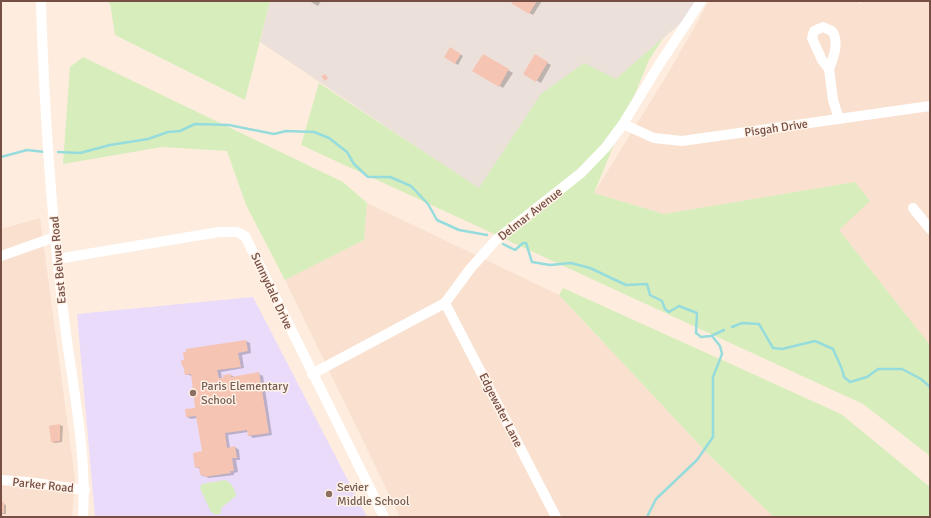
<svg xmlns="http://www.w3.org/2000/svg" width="931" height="518" viewBox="0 0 931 518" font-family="Signika,sans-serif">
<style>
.residential{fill:#f9e0cf}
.industrial{fill:#ece0db}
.education{fill:#eadbfa}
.green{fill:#d7edbc}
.shadow{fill:#0003}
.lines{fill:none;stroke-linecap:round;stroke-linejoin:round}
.stream{stroke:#97dcdc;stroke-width:2.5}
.building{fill:#f6c4b3}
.minor{stroke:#fff;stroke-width:10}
.education-dot{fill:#8d6e63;stroke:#fff2e7;stroke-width:1.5}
.labels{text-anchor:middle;stroke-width:3;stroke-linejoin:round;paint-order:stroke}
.street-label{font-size:12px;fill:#764e44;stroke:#fff2e7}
.education-label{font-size:12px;fill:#785e54;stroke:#fff2e7;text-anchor:start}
</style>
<rect width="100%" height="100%" fill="#feedde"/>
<!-- residential -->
<g class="residential">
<polygon points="709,1 857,1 861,4 863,1 930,1 930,345 839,230 869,201 855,182 664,214 594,193 670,70"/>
<polygon points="367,203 559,295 708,454 774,517 400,517 285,280 364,240"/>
<polygon points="40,218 75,479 72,517 1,517 1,229"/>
</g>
<!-- industrial -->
<polygon class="industrial" points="270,1 697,1 689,16 616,79 479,189 260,42"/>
<!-- education -->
<polygon class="education" points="253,297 367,517 95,517 77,314"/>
<!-- green -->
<g class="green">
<polygon points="102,1 270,1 245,100 115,35 110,3"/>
<polygon points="664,37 649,60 594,193 664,214 855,182 870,201 839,230 930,345 930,456 863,404 301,145 319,83 479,188 541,94 584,63 616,79"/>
<polygon points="83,57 343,182 367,203 364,240 285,280 246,205 227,151 162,147 63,164 70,67"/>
<polygon points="563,288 841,414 930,487 930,517 774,517 708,454 559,295"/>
<path d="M 225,480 C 232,483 235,489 236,496 L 221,508 L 221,513 L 216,515 L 211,512 L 200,488 L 202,484 Z"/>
</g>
<!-- shadow -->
<g class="shadow">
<polygon points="309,1 321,1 318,6"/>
<polygon points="514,1 542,1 533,15 513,3"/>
<polygon points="450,48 463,56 458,65 445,57"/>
<polygon points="483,55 513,73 503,88 474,71"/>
<polygon points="535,56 551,65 541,83 525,74"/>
<polygon points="246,341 250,343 251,353 242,355 244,368 221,372 222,379 230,375 235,377 259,374 263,376 272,435 253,438 249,435 248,432 228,435 230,448 235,447 239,450 240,460 236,460 238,472 234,473 234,475 209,478 201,475 200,469 196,467 203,452 197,418 191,419 187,417 196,409 192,376 185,374"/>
<polygon points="60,425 63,426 62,442 55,443 52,442 50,426"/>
<polygon points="1,503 6,505 6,514 1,514"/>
</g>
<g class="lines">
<!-- stream -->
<g class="stream">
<polyline points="58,152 80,153 110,145 148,139 168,132 180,131 195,124 229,125 274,134 286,131 314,132 329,138 347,152 354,164 368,177 390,177 411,186 428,204 437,220 459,230 487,235"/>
<polyline points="1,157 27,150 45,152"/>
<polyline points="503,244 515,250 523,243 526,243 532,262 550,265 571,263 590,268 626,285 647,284 650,295 662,301 665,309 669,312 679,306 697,313 696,333 701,337 711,336 724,330"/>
<path d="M 732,327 L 742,323 L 759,324 L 773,348 L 782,349 L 815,341 L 833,349 C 837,359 842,366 844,377 L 850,382 L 867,377 L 878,369 L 902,369 L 921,379 L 930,387"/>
<polyline points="647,517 656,499 697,460 713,437 713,377 722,354 720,346 712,336"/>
</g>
</g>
<!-- building -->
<g class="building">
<polygon points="513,1 537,1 529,14 511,3"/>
<polygon points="450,47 461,54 455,64 444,57"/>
<polygon points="483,54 509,69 499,87 472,71"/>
<polygon points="535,54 548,62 536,82 523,74"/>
<polygon points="325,74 328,78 325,81 321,76"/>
<polygon points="246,340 248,351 238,353 241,367 217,370 219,378 223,378 223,375 231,374 231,377 259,372 269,433 248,436 247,430 225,433 227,448 235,446 237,458 232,458 234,471 230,471 231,473 204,477 204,475 200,475 199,467 195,468 193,453 202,451 196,416 186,417 185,409 195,408 191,374 185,375 183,366 182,366 181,360 184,360 183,352 186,352 186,349"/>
<polygon points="60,424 60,441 51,442 49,426"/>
<rect x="1" y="502" width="3" height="11"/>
</g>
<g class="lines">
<!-- minor -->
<g class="minor">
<path d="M 41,1 C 44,107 51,213 64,318 C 72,385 87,449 83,517"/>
<path d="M 823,27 L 832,31 C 840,43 833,58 829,69 L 822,60 L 812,38 L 814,31 Z"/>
<polyline points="829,69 833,100 839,119"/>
<polyline points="623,124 654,138 682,141 930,106"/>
<polyline points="913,208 930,229"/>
<polyline points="1,256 55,237"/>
<polyline points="57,259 219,232 237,232 245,236 384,517"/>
<polyline points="445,303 556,517"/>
<polyline points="312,374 445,303 470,269 496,240 581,173 606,147 623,124 657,68 701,1"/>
<polyline points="1,480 28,482 85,490"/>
</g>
</g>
<!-- markers -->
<g class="education-dot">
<circle cx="193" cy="393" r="4"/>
<circle cx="329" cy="494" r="4"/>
</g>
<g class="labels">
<!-- street labels -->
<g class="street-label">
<text transform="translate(776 128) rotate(-8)" y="4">Pisgah Drive</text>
<text transform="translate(530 214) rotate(-38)" y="4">Delmar Avenue</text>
<text transform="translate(58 260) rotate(-95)" y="4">East Belvue Road</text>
<text transform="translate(272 291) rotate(65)" y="4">Sunnydale Drive</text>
<text transform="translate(501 410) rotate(63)" y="4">Edgewater Lane</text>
<text transform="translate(43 485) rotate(6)" y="4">Parker Road</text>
</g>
<!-- education labels -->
<g class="education-label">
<text x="201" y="390">Paris Elementary<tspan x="201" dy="14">School</tspan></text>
<text x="337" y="491">Sevier<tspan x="337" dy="14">Middle School</tspan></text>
</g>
</g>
<!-- border -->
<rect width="931" height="518" fill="none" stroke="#764e44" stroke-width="4"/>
</svg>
